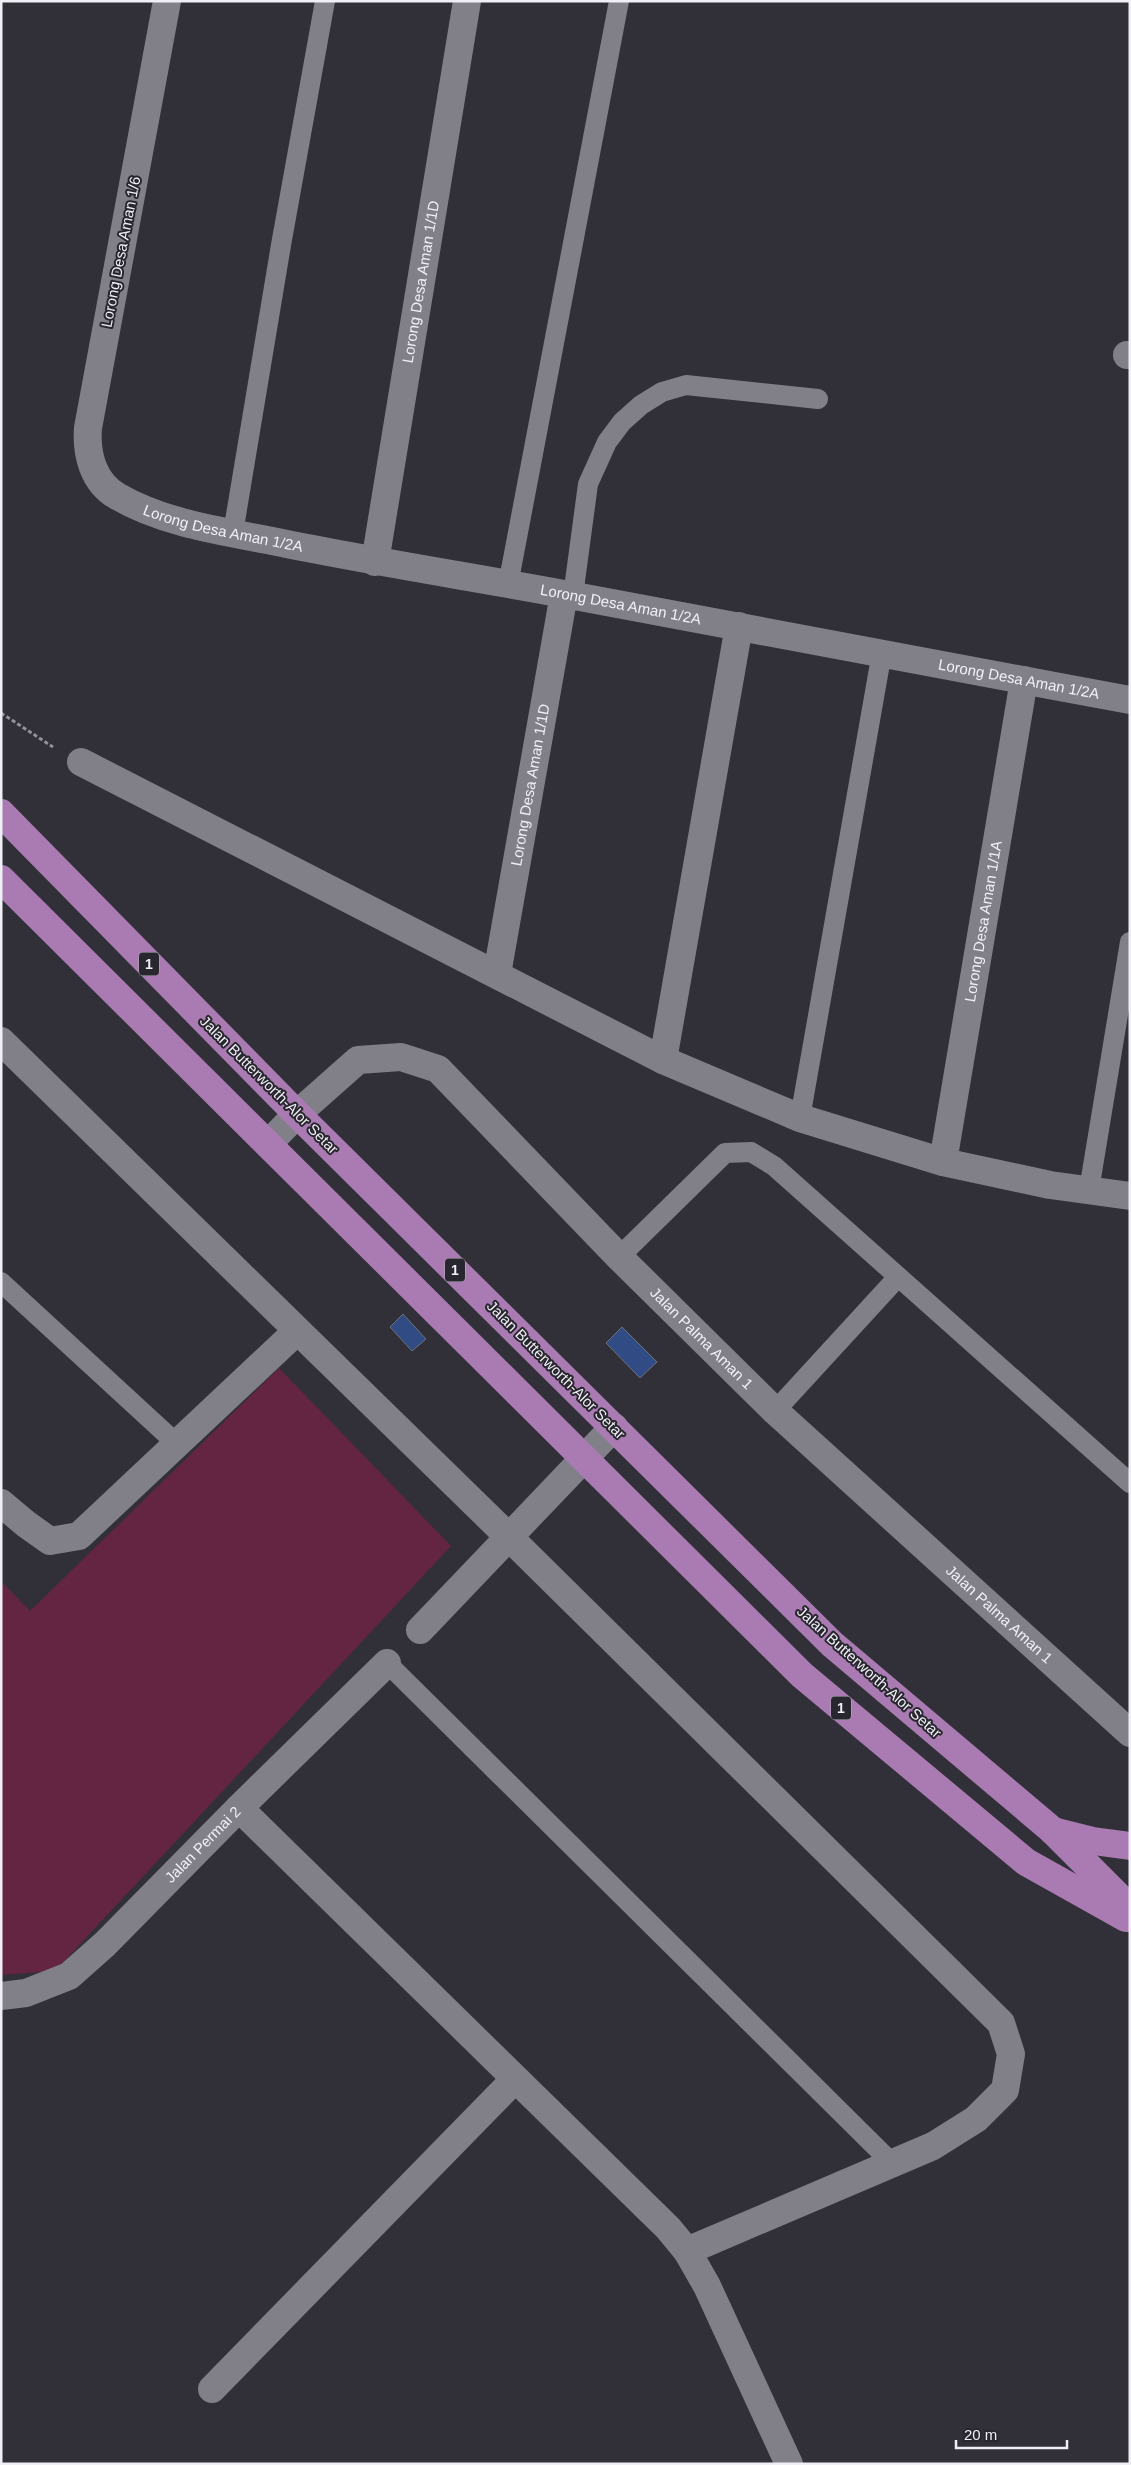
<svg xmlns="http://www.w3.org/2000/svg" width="1131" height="2465" viewBox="0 0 1131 2465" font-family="Helvetica,sans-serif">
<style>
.green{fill:#632542}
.building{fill:#314c84;stroke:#6c717a}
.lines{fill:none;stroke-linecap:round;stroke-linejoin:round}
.path{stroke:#929198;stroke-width:3;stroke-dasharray:4 2.5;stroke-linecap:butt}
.lane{stroke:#818089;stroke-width:20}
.street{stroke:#818089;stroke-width:28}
.primary{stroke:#aa7bb2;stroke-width:28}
.labels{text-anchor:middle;stroke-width:4;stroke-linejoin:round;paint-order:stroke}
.shield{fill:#28262e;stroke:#b4b3b9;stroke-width:1}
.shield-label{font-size:14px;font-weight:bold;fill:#f0eff5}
.street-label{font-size:15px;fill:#f0eff5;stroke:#28262e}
</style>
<rect width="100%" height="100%" fill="#313038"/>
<!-- green -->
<polygon class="green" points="279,1368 451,1546 55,1971 1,1975 1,1581 30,1611"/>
<!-- building -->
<g class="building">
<polygon points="403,1314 426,1339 412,1351 390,1327"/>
<polygon points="622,1327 657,1362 640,1378 606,1343"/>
</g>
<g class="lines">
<!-- path -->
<polyline class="path" points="1,713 53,747"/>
<!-- lane -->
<g class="lane">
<polyline points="233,533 281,245 325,1"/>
<polyline points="508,585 619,1"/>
<polyline points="573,596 588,484 607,442 622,422 641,405 662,392 686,385 818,399"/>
<polyline points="800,1118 882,652"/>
<polyline points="1089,1190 1130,942"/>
<polyline points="619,1257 725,1153 751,1152 774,1166 1130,1483"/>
<polyline points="1,1282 176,1443"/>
<polyline points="775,1411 898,1277"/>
<polyline points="387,1663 892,2163"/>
</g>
<!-- street -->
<g class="street">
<path id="s1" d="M 167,1 L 88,428 C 86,454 93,482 117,496 C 163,523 221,531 272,541 C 369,561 467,576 564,594 C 752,629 941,665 1130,700"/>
<polyline points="1127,355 1130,355"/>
<path id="s2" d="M 375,562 L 467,1"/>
<polyline points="81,762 663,1060 800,1118 943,1162 1050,1185 1130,1196"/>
<path id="s3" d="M 497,974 L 564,594"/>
<polyline points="1,1041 509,1537 1001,2023 1011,2054 1005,2090 976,2119 933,2146 687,2251"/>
<polyline points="663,1060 739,626"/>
<path id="s4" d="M 268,1144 L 297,1114 L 358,1060 L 401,1057 L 438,1069 L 619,1257 L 775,1411 L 1130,1733"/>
<path id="s5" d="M 943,1162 L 1024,680"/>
<polyline points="1,1503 26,1524 50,1541 79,1536 297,1331"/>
<polyline points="420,1630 614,1427"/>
<polyline points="239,1808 668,2228 687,2251 707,2286 789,2464"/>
<path id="s6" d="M 1,1996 L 26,1993 L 69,1976 L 105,1944 L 239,1808 L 387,1663"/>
<polyline points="212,2389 515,2079"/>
</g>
<!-- primary -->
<g class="primary">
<polyline points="1,813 297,1114 832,1644 1052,1830 1130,1908"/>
<polyline points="1,879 802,1675 1026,1862 1126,1918"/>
<polyline points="1053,1831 1093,1841 1130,1846"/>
</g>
</g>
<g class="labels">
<!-- shield labels -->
<g class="shield">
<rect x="139" y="952.5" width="20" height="23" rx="4"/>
<rect x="445" y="1258.5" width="20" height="23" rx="4"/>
<rect x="831" y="1696.5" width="20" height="23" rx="4"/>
</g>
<g class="shield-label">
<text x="149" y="969">1</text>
<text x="455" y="1275">1</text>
<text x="841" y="1713">1</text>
</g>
<!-- street labels -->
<g class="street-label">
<text transform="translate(121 252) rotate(-79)" y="5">Lorong Desa Aman 1/6</text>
<text dy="5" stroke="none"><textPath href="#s2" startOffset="284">Lorong Desa Aman 1/1D</textPath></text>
<text dy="5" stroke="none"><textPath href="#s1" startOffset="624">Lorong Desa Aman 1/2A</textPath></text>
<text dy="5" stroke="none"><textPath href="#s1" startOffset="1029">Lorong Desa Aman 1/2A</textPath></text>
<text dy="5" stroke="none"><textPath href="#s1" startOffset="1434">Lorong Desa Aman 1/2A</textPath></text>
<text dy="5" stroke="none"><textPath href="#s3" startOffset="192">Lorong Desa Aman 1/1D</textPath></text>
<text dy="5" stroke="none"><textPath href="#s5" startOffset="244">Lorong Desa Aman 1/1A</textPath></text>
<text transform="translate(269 1085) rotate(45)" y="5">Jalan Butterworth-Alor Setar</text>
<text dy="5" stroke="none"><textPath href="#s4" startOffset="582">Jalan Palma Aman 1</textPath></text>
<text transform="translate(556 1370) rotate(45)" y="5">Jalan Butterworth-Alor Setar</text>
<text dy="5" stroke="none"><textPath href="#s4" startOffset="988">Jalan Palma Aman 1</textPath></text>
<text transform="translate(869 1672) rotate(42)" y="5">Jalan Butterworth-Alor Setar</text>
<text dy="5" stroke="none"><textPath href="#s6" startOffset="259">Jalan Permai 2</textPath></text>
</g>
</g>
<!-- border -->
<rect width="1131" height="2465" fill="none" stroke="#f0eff5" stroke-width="5"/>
<!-- scale -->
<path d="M956 2440v8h111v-8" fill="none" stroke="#f0eff5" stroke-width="2.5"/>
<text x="964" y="2440" font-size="15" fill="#f0eff5" stroke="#28262e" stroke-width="4" paint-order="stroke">20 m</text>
</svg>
